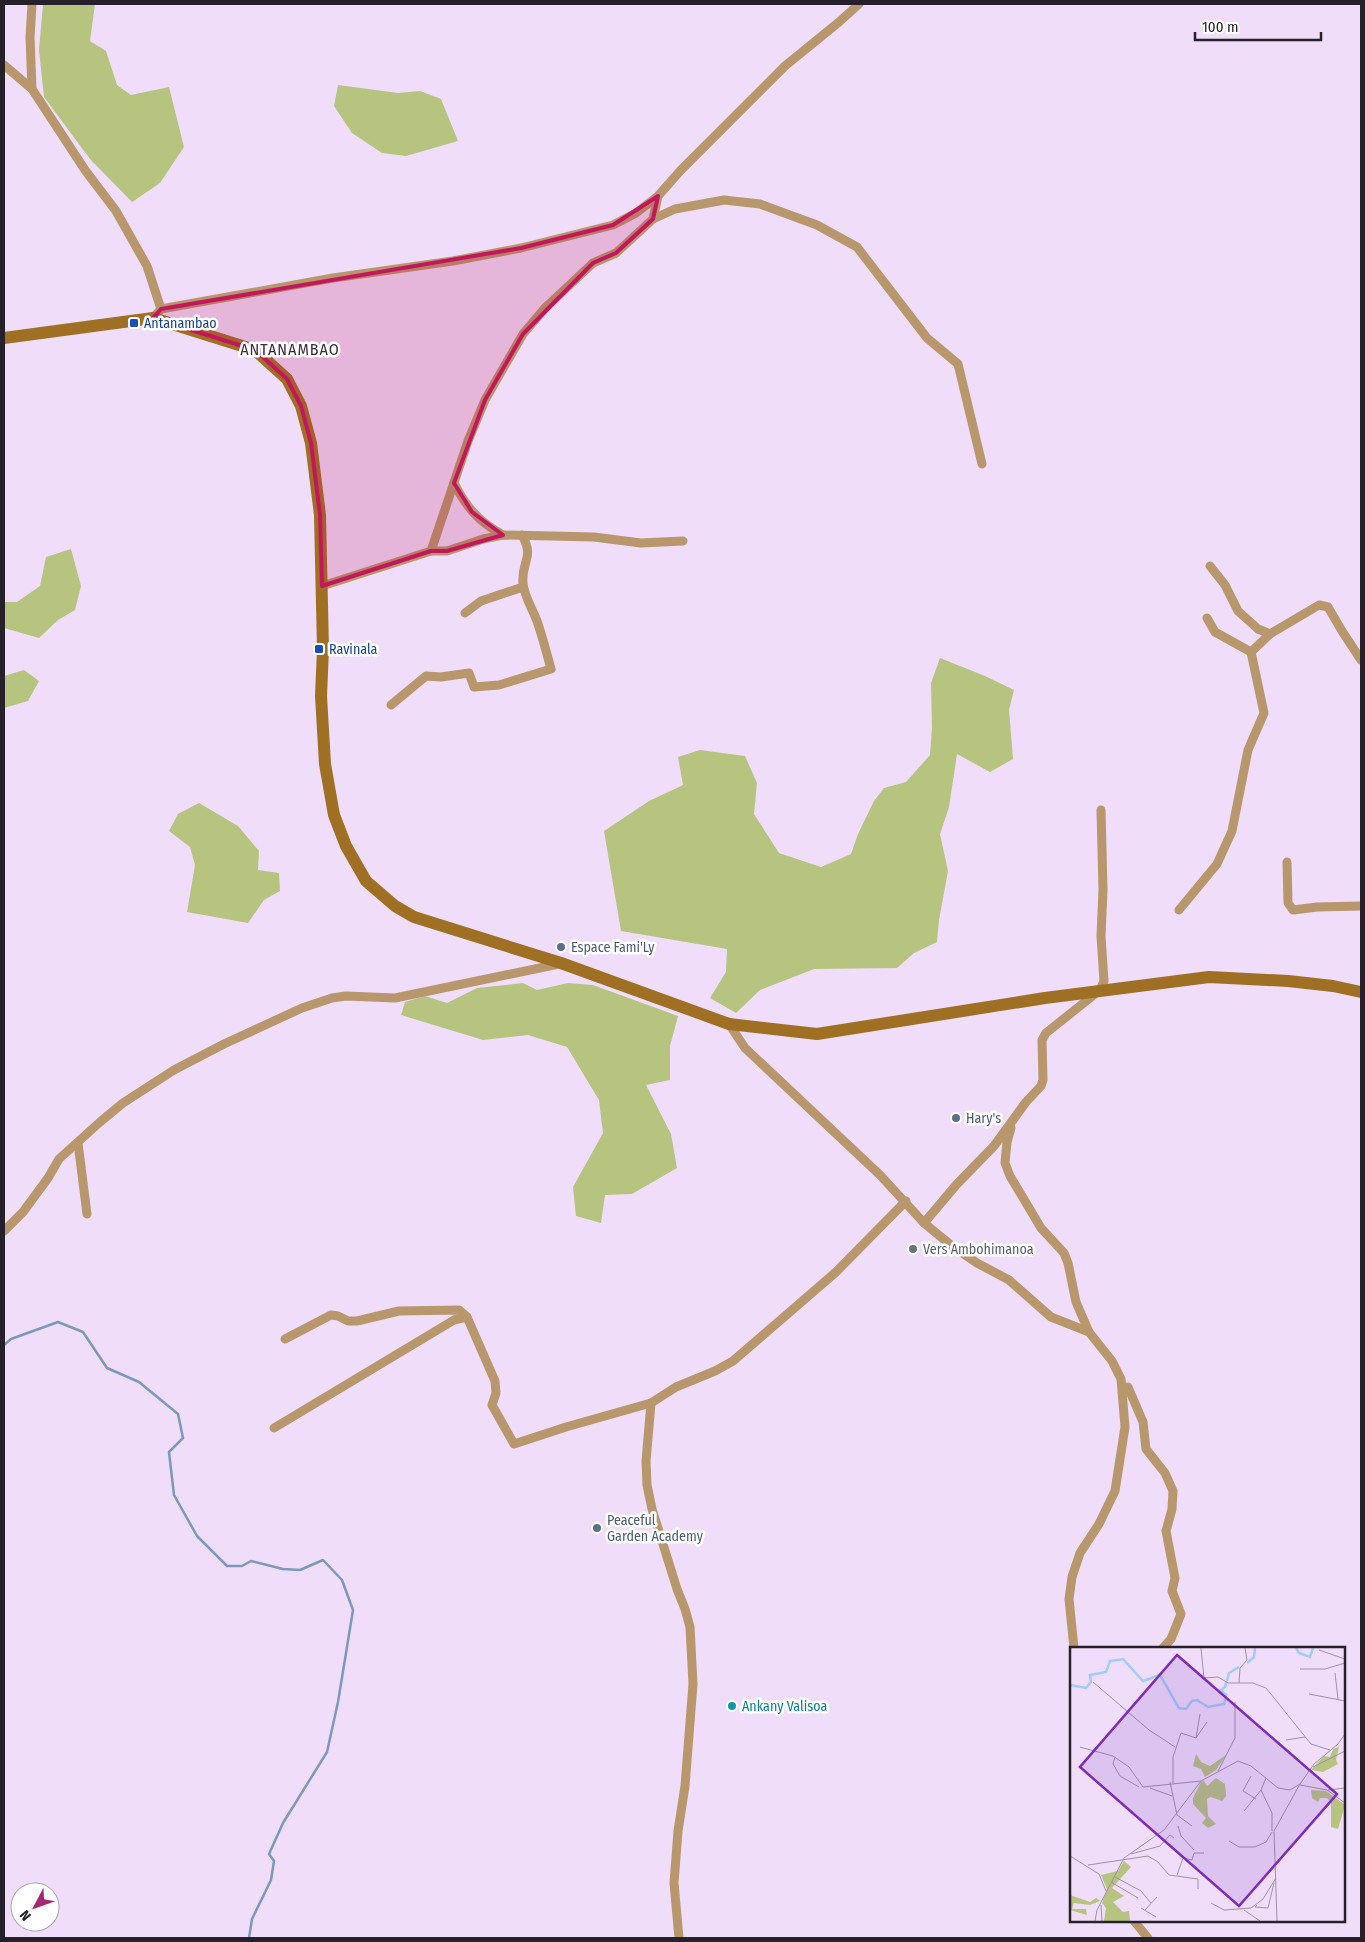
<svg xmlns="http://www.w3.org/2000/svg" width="1365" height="1942" viewBox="0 0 1365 1942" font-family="'Fira Sans Condensed',sans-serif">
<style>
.green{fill:#b6c480}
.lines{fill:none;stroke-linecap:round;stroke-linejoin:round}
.stream{stroke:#7c98bc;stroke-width:2.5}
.street{stroke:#b7976b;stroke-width:9}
.secondary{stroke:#9f7023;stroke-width:12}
.marked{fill:#c2185b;fill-opacity:0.2;stroke:#c2185b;stroke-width:4;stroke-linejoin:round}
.transit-dot{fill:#1a4fb4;stroke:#fff;stroke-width:2}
.service-dot{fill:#5c6f8a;stroke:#fff;stroke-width:2}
.worship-dot{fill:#6b7280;stroke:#fff;stroke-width:2}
.culture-dot{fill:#0f9aa8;stroke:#fff;stroke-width:2}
.labels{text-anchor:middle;stroke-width:5;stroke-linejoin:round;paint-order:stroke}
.transit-label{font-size:14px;fill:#164399;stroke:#fff;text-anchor:start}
.service-label{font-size:14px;fill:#4e5e75;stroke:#fff;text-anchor:start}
.worship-label{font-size:14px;fill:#5b616d;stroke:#fff;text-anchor:start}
.culture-label{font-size:14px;fill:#0d838f;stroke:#fff;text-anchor:start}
.quarter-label{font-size:16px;letter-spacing:1px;fill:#3b2d43;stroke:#fff}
.inset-river{fill:none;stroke:#a1ccfa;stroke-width:2.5}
.inset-road{fill:none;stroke:#9f91a7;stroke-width:1}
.view{fill:#7b2cbf;fill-opacity:0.15;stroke:#7b2cbf;stroke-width:2.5}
.inset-edge{fill:none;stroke:#26202a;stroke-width:2.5}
</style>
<rect width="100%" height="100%" fill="#efddfa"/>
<!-- green -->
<g class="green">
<polygon points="43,4 95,4 90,41 106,51 117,85 131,95 169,87 184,147 160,183 132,202 90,159 44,97 39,50"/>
<polygon points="338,85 398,93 420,91 441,99 458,141 406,156 382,153 352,133 334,106"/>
<polygon points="71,549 81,586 75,610 58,620 39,638 4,628 4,602 17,602 40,586 46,557"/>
<polygon points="940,658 985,676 1014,690 1009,710 1013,759 990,772 957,754 949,807 940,834 948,871 939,920 937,942 914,953 897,968 814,969 760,990 736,1013 710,998 726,972 727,949 621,931 604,831 649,801 683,785 678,757 700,750 745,756 757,783 754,814 779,853 821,867 851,854 858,834 874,801 884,788 906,782 930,755 932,727 931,683"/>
<polygon points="24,670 39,681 28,701 4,708 4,676"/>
<polygon points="199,803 238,826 259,851 258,870 279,873 280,891 264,900 248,923 187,912 195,865 190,847 169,831 178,814"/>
<polygon points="523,983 537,990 568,983 593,985 678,1016 670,1046 670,1080 646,1085 671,1134 677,1168 632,1194 605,1195 601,1223 576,1216 573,1187 603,1133 599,1100 567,1047 528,1035 483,1040 401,1015 405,1002 425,996 447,1003 477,988"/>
</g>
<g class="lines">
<!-- stream -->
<polyline class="stream" points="4,1345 11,1339 58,1322 83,1332 107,1368 139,1382 178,1414 183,1438 169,1452 174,1495 197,1536 227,1566 242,1566 251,1561 283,1569 300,1570 323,1560 342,1580 353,1610 338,1702 327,1752 283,1823 269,1854 274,1861 271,1880 252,1919 249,1938"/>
<!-- street -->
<g class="street">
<polyline points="32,4 30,37 32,89 85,170 116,211 147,266 161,309"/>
<polyline points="4,65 32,89"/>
<polyline points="653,219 675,209 724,200 760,204 817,225 857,247 927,338 958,364 982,464"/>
<polyline points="153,318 161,309 333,278 453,261 521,248 613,225 636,213 658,196 681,170 785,66 839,22 859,4"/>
<path d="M 454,483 C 466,507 479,522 503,535"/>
<polyline points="431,551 447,551 483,539 503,535 594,537 641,543 683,541"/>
<polyline points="1210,566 1225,585 1238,611 1258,629 1270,634 1319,605 1328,607 1342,631 1361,660"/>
<polyline points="322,586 431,551 468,441 485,400 523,334 545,308 593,263 616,253 653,219 658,196"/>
<polyline points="465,613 481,601 523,587"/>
<polyline points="1207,618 1215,632 1251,652 1270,634"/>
<path d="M 391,705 L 426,676 L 441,677 L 469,673 L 474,687 L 499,685 L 551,669 C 547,654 543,639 538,624 C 534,611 524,597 523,583 C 521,561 535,558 522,535"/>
<polyline points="1287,862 1288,903 1293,910 1317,907 1361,906"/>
<polyline points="1179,910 1217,864 1232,831 1248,750 1264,713 1251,652"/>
<polyline points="729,1024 745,1048 880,1175 924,1223 952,1246 977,1263 1009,1280 1051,1317 1089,1332 1112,1361 1121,1379 1125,1427 1115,1491 1099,1524 1080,1553 1072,1577 1069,1599 1074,1648"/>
<polyline points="1011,1128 1007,1142 1005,1163 1010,1176 1041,1228 1064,1253 1068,1263 1076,1302 1089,1332"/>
<polyline points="78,1143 87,1214"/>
<polyline points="924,1223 957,1184 994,1146 1026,1102 1041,1086 1043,1080 1042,1040 1046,1033 1100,990 1104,981 1101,936 1103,890 1101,810"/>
<polyline points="4,1231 23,1212 48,1178 59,1159 100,1122 123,1103 174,1070 224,1044 302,1008 332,998 346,996 395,998 559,964"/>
<polyline points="285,1339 331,1315 338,1316 348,1321 357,1321 399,1311 459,1310 467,1317 495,1381 496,1393 492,1405 514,1444 566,1427 651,1403 676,1387 715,1371 733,1361 836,1272 906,1201"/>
<polyline points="1128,1387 1143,1422 1146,1449 1165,1473 1173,1491 1172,1509 1166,1531 1175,1578 1172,1591 1181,1614 1171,1639 1163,1648"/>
<polyline points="651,1403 646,1461 647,1485 652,1509 677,1589 685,1609 690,1627 693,1684 685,1786 678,1831 674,1883 679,1938"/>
<polyline points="274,1428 454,1320 467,1317"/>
<polyline points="1134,1921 1148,1938"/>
</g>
<!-- secondary -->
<polyline class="secondary" points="4,338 153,318 255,350 287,379 301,406 311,443 320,515 323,649 321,696 325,764 334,815 346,846 366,881 395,906 414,917 561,963 729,1024 817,1034 1045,998 1209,977 1288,981 1333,986 1361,992"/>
</g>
<!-- marked area -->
<path class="marked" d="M 658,196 L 653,219 L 616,253 L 593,263 L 523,334 L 485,400 L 454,483 L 472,512 L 503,535 L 447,551 L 431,551 L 322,586 L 320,515 L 311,443 L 301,406 L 287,379 L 255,350 L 153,318 L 161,309 L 521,248 L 613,225 Z"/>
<!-- markers -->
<g class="transit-dot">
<rect x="129" y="318" width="10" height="10" rx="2.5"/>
<rect x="314" y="644" width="10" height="10" rx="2.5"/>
</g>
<g class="service-dot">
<circle cx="561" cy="947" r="5"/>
<circle cx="956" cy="1118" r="5"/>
<circle cx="597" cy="1528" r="5"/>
</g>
<circle class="worship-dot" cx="913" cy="1249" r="5"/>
<circle class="culture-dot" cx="732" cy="1706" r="5"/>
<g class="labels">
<!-- transit labels -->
<g class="transit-label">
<text x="144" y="328">Antanambao</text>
<text x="329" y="654">Ravinala</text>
</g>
<!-- service labels -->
<g class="service-label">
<text x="571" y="952">Espace Fami'Ly</text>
<text x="966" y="1123">Hary's</text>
<text x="607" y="1525">Peaceful<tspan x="607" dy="16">Garden Academy</tspan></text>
</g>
<!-- worship labels -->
<g class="worship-label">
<text x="923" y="1254">Vers Ambohimanoa</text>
</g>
<!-- culture labels -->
<g class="culture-label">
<text x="742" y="1711">Ankany Valisoa</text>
</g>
<!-- quarter labels -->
<g class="quarter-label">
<text x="290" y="355">ANTANAMBAO</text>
</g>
</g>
<!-- overview -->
<g transform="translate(1070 1647)">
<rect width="275" height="275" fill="#efddfa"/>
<path d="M 269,100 L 266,113 L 268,117 L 253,125 L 241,123 L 254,109 L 260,110 L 263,102 ZM 126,107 L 131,115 L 140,119 L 156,108 L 146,123 L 135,130 L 131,122 L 123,119 ZM 146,131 L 155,137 L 156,149 L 152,154 L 141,150 L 137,152 L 138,169 L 146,177 L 138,181 L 132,176 L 136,171 L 123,157 L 123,151 L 131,135 L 134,134 L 137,139 ZM 241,143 L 256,144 L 275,158 L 268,182 L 261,180 L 261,155 L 257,151 L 250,151 L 248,155 L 242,151 ZM 54,214 L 61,220 L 42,241 L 54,249 L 43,255 L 53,265 L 59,264 L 60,274 L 34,274 L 36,261 L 32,256 L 37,242 L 31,228 L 48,224 ZM 0,248 L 20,255 L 26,251 L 30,254 L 20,258 L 4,256 L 2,262 L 16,262 L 17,268 L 0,263 Z" fill="#b6c480"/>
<path class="inset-river" d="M 226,1 L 229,6 L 240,10 L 243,1M 177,16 L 184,10 L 185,1M 0,38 L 16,41 L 21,35 L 20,28 L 36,25 L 40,14 L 53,12 L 73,34 L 90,28 L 109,61 L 116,62 L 122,54 L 127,53 L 138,60 L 154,57 L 156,48 L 151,43 L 155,40 L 159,26 L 169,20"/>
<path class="inset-road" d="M 131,1 L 134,31 L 148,30 L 158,36 L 183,36 L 196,41 L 241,97 L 260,103M 249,3 L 275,12M 230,22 L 255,22 L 275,16M 265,26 L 268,52M 23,35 L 79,83 L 105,100M 169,36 L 170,21 L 177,13 L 175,1M 239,47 L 275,54M 126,91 L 130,67M 216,93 L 235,90M 10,100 L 43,109 L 59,120 L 73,140 L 131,134M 45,110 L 43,117 L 50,129 L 69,140M 243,120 L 275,104M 148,124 L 165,91 L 165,55M 181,129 L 173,144 L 186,152M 196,131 L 191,143 L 202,166 L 202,184M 100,135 L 107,168 L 122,179M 103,136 L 103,110 L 111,86 L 126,91 L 137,75M 230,138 L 257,143 L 275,156M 80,141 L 102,149M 258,143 L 275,141M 174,164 L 191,143M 108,179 L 111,189 L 124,203M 159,194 L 169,200 L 185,200 L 196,195 L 202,185M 61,207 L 90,199 L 100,188 L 104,191M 0,209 L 29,227 L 36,244M 18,218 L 78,209 L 88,215 L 99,228 L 128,232 L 128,242M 107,228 L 113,211 L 122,213 L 124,206 L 134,206M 45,230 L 71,244 L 81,256M 41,235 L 68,251M 141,256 L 154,263 L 181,261 L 193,252 L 206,231M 31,258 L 32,274M 187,258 L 185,260 L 198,261 L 204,236M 71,261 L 86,270M 75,263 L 87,250M 174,263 L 190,274M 25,274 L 27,263 L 54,211 L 94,183 L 131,134 L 168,114 L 181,119 L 208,141 L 220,143 L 230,137 L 244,117 L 268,97 L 275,87M 207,274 L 204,184 L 230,137"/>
<path class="view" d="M 107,8 L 267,147 L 169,259 L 10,120 Z"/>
<rect width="275" height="275" class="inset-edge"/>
</g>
<!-- border -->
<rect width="1365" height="1942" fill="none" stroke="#26202a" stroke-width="10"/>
<!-- north arrow -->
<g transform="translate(35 1907) rotate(229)"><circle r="24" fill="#ffffff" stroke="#a8a6aa"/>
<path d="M0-4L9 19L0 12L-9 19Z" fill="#a82673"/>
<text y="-8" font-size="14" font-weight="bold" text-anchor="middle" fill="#26202a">N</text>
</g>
<!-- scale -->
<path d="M1195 32v8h126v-8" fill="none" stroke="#26202a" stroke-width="2.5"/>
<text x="1202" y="32" font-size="15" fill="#26202a" stroke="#ffffff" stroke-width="4" paint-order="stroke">100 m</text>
</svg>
